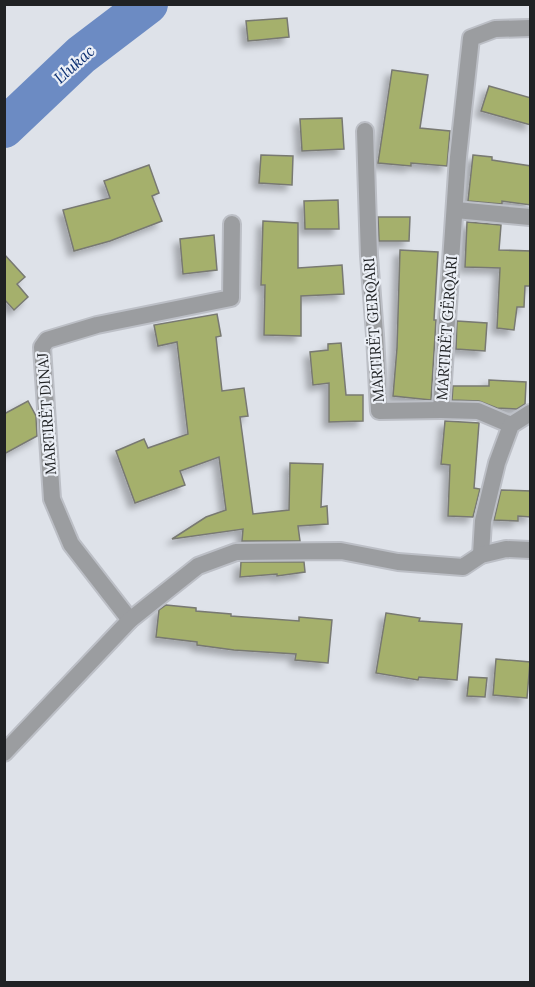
<svg xmlns="http://www.w3.org/2000/svg" width="535" height="987" viewBox="0 0 535 987" font-family="Lora,serif">
<style>
.lines{fill:none;stroke-linecap:round;stroke-linejoin:round}
.river{stroke:#6c8bc3;stroke-width:40}
.building{fill:#a5b06c;stroke:#787972;stroke-width:1.5;filter:url(#shadow)}
.minor-casing{stroke:#bcbfc6;stroke-width:20}
.minor{stroke:#9b9da0;stroke-width:16}
.labels{text-anchor:middle;stroke-width:4.5;stroke-linejoin:round;paint-order:stroke}
.street-label{font-size:15px;fill:#202224;stroke:#ebeff6}
.water-label{font-size:16px;font-style:italic;fill:#0c3072;stroke:#ebeff6}
</style>
<defs>
<filter id="shadow"><feDropShadow dx="-5.5" dy="5.5" stdDeviation="3" flood-color="#0004"/></filter>
</defs>
<rect width="100%" height="100%" fill="#dee2e9"/>
<g class="lines">
<!-- river -->
<polyline class="river" points="4,128 81,55 148,4"/>
</g>
<!-- building -->
<g class="building">
<polygon points="287,18 289,37 248,41 246,21"/>
<polygon points="392,70 428,75 420,128 450,131 447,166 411,163 411,166 378,163"/>
<polygon points="489,86 531,98 531,125 481,111"/>
<polygon points="342,118 344,149 302,151 300,119"/>
<polygon points="261,155 293,156 292,185 259,183"/>
<polygon points="473,155 492,157 492,160 531,166 531,205 502,201 502,204 468,201"/>
<polygon points="149,165 159,193 152,196 162,221 110,241 74,251 63,210 110,198 104,181"/>
<polygon points="338,200 339,229 305,229 304,201"/>
<polygon points="378,217 410,217 409,241 379,241"/>
<polygon points="263,221 298,223 298,268 342,265 344,294 301,296 301,336 264,335 265,285 261,285"/>
<polygon points="467,222 501,225 499,250 531,251 531,286 525,286 524,307 517,307 514,330 497,328 500,268 465,267"/>
<polygon points="214,235 217,270 183,274 180,239"/>
<polygon points="400,250 438,252 434,320 436,320 431,400 393,396 397,348"/>
<polygon points="4,254 25,277 17,284 28,297 14,310 4,299"/>
<polygon points="217,314 221,336 216,337 222,391 244,388 248,416 240,417 253,514 289,510 290,463 323,464 321,507 327,506 328,524 298,526 300,541 242,541 243,529 172,539 206,517 226,510 219,457 180,471 185,485 135,503 116,451 144,439 148,448 188,434 177,342 158,346 154,325"/>
<polygon points="457,321 487,323 485,351 456,349"/>
<polygon points="341,343 346,395 363,395 363,421 329,422 329,383 313,385 310,352 328,350 328,344"/>
<polygon points="489,380 526,382 525,404 517,409 497,408 479,401 452,400 453,386 489,386"/>
<polygon points="28,401 36,416 37,436 4,454 4,414"/>
<polygon points="445,421 479,423 474,488 480,489 473,517 448,516 450,465 441,464"/>
<polygon points="501,490 531,491 531,517 518,516 518,521 494,520"/>
<polygon points="241,562 304,562 305,572 277,576 277,574 240,577"/>
<polygon points="166,605 196,608 196,611 231,614 231,616 299,621 299,617 332,620 328,663 295,660 296,654 234,650 197,645 197,642 156,637 159,610"/>
<polygon points="386,613 420,618 419,621 462,624 457,680 419,677 418,680 376,673"/>
<polygon points="496,659 530,662 527,698 493,695"/>
<polygon points="469,677 487,678 485,697 467,696"/>
</g>
<g class="lines">
<defs>
<g id="minor">
<polyline points="365,131 369,256 375,335 379,411 441,410"/>
<polyline points="456,210 530,217"/>
<polyline points="511,425 478,411 441,410 458,157 471,38 495,29 530,28"/>
<polyline points="481,555 483,521 497,463 511,425 530,413"/>
<polyline points="130,620 71,544 52,499 42,347 47,340 97,325 231,298 232,224"/>
<polyline points="4,753 130,620 198,566 236,552 341,551 398,562 463,567 481,555 506,549 530,550"/>
</g>
</defs>
<!-- minor casing -->
<use href="#minor" class="minor-casing"/>
<!-- minor -->
<use href="#minor" class="minor"/>
</g>
<g class="labels">
<!-- street labels -->
<g class="street-label">
<text transform="translate(447 328) rotate(-86)" y="5">MARTIRËT GËRQARI</text>
<text transform="translate(374 330) rotate(-94)" y="5">MARTIRËT GERQARI</text>
<text transform="translate(47 414) rotate(-94)" y="5">MARTIRËT DINAJ</text>
</g>
<!-- water labels -->
<g class="water-label">
<text transform="translate(74 64) rotate(-42)" y="6">Llukac</text>
</g>
</g>
<!-- border -->
<rect width="535" height="987" fill="none" stroke="#202224" stroke-width="12"/>
</svg>
